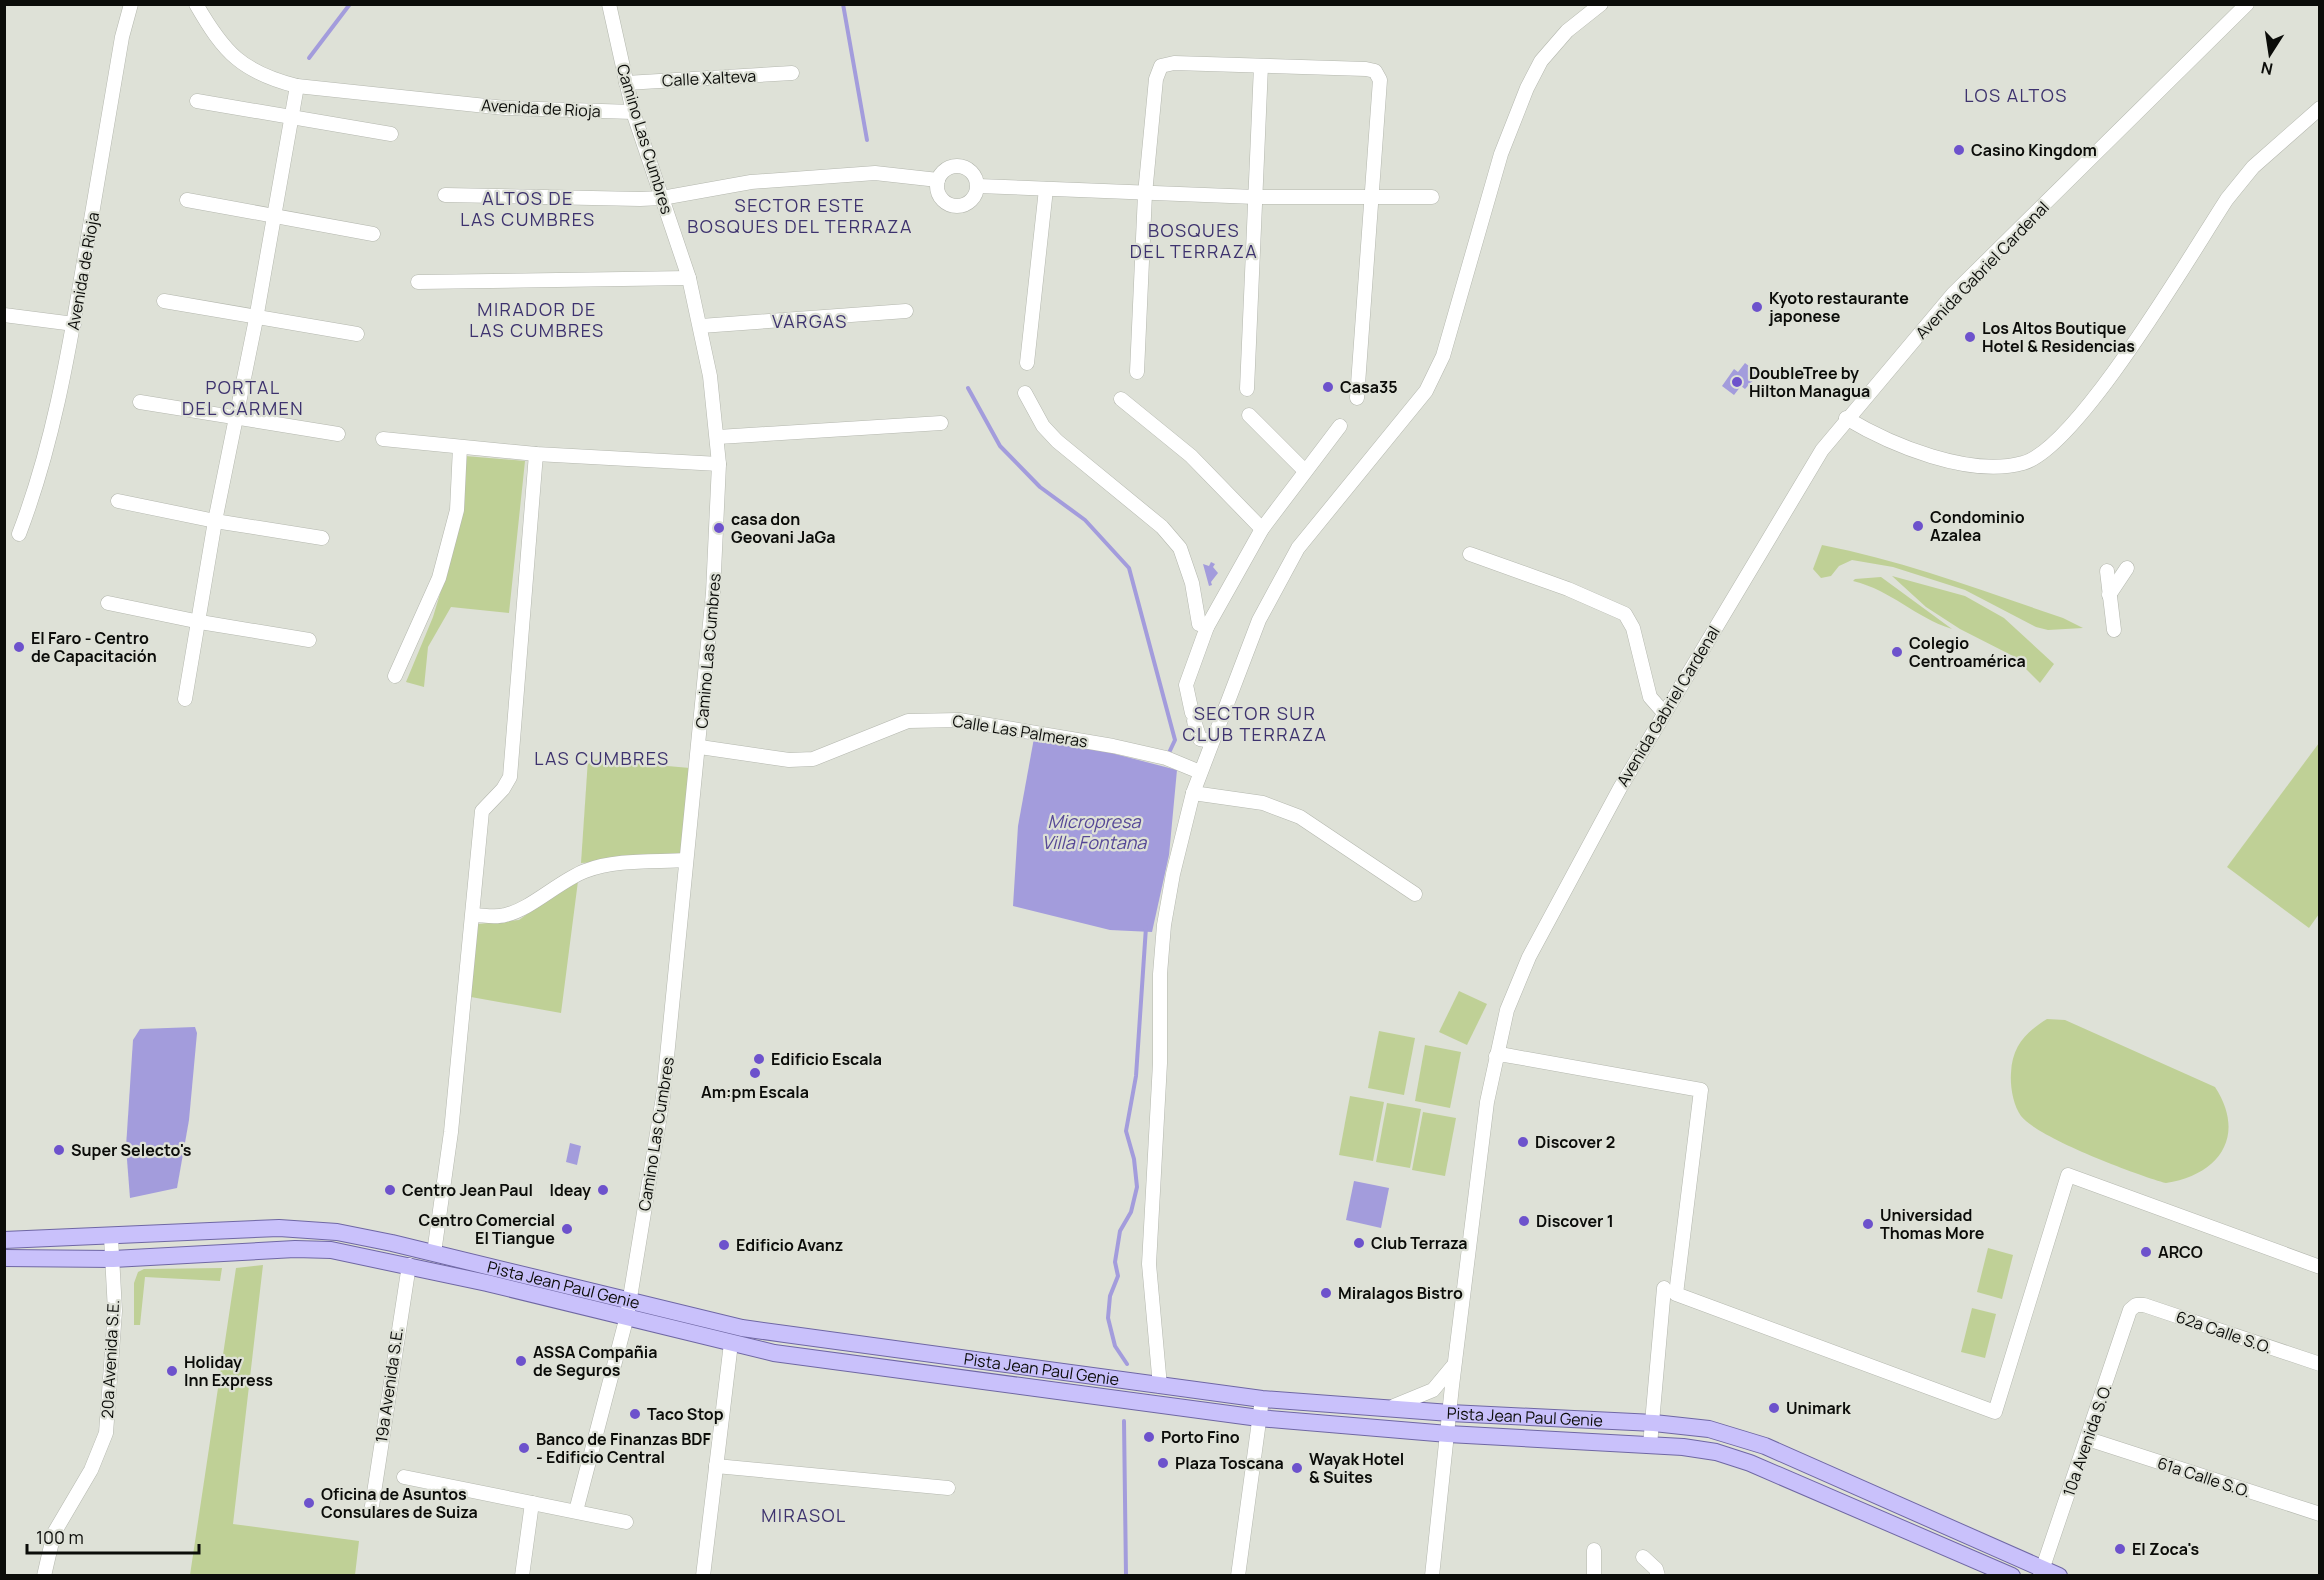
<svg xmlns="http://www.w3.org/2000/svg" width="2324" height="1580" viewBox="0 0 2324 1580" font-family="Manrope,sans-serif">
<style>
.green{fill:#bfd096}
.water{fill:#a39cdc}
.lines{fill:none;stroke-linecap:round;stroke-linejoin:round}
.stream{stroke:#a39cdc;stroke-width:4}
.minor-casing{stroke:#b4b7ae;stroke-width:15}
.major-casing{stroke:#6f67a4;stroke-width:18}
.minor{stroke:#fff;stroke-width:14}
.major{stroke:#c9c1fb;stroke-width:16}
.poi-dot{fill:#6d52cc;stroke:#dee1d7;stroke-width:2}
.labels{text-anchor:middle;stroke-width:4.5;stroke-linejoin:round;paint-order:stroke}
.street-label{font-size:16px;fill:#0b0c09;stroke:#dee1d7}
.poi-label{font-size:16px;font-weight:bold;fill:#0b0c09;stroke:#dee1d7;text-anchor:start}
.neighbourhood-label{font-size:18px;letter-spacing:1.5px;fill:#3d326e;stroke:#dee1d7}
.water-label{font-size:18px;font-style:italic;fill:#564896;stroke:#dee1d7}
</style>
<rect width="100%" height="100%" fill="#dee1d7"/>
<!-- green -->
<g class="green">
<polygon points="465,456 525,461 509,613 451,607 428,647 424,687 406,682 433,617 453,551"/>
<path d="M 1822,545 C 1905,561 1983,591 2063,618 L 2083,628 L 2048,630 L 2036,627 L 1965,590 L 1893,567 L 1852,560 L 1839,566 L 1831,576 L 1821,578 L 1813,569 Z"/>
<polygon points="1892,576 1965,596 2004,618 2054,664 2040,683 2013,656 1960,629 1926,607"/>
<path d="M 1881,577 L 1952,629 C 1914,617 1893,591 1853,581 L 1855,579 Z"/>
<polygon points="2319,743 2319,914 2309,928 2227,867"/>
<polygon points="588,759 690,768 680,856 581,863"/>
<polygon points="578,881 561,1013 471,997 478,924 519,920 552,896"/>
<polygon points="1459,991 1487,1004 1467,1045 1439,1032"/>
<path d="M 2047,1019 L 2065,1020 L 2215,1087 C 2247,1136 2219,1175 2166,1183 C 2137,1175 2038,1138 2021,1116 C 2013,1105 2010,1086 2011,1073 C 2012,1046 2026,1032 2047,1019 Z"/>
<polygon points="1379,1031 1415,1038 1404,1095 1368,1088"/>
<polygon points="1425,1045 1461,1052 1450,1108 1415,1101"/>
<polygon points="1350,1096 1384,1102 1373,1161 1339,1155"/>
<polygon points="1387,1103 1421,1109 1410,1168 1376,1162"/>
<polygon points="1423,1112 1456,1118 1445,1176 1412,1170"/>
<polygon points="1988,1248 2013,1255 2002,1299 1977,1292"/>
<polygon points="263,1265 233,1524 359,1541 355,1575 190,1575 236,1268"/>
<polygon points="222,1268 220,1281 145,1277 140,1325 134,1325 134,1283 138,1272 144,1269"/>
<polygon points="1972,1308 1996,1314 1985,1358 1961,1352"/>
</g>
<!-- water -->
<g class="water">
<polygon points="1745,363 1759,374 1745,389 1741,386 1734,395 1722,386 1734,369 1738,372"/>
<polygon points="1211,562 1215,564 1213,567 1218,573 1211,582 1212,585 1209,586 1203,564 1209,566"/>
<polygon points="1034,738 1092,748 1177,770 1169,855 1152,932 1110,930 1013,906 1018,826"/>
<polygon points="195,1027 197,1033 189,1120 177,1188 130,1198 126,1147 133,1040 140,1029"/>
<polygon points="570,1143 581,1146 577,1165 566,1162"/>
<polygon points="1354,1181 1389,1188 1381,1228 1346,1220"/>
</g>
<g class="lines">
<!-- stream -->
<g class="stream">
<polyline points="843,4 867,140"/>
<polyline points="309,58 350,4"/>
<polyline points="968,388 1000,446 1040,487 1085,520 1129,568 1175,740 1167,757"/>
<polyline points="1127,1364 1115,1346 1108,1318 1110,1296 1118,1276 1115,1262 1120,1231 1131,1212 1137,1187 1134,1159 1126,1131 1136,1076 1146,927"/>
<polyline points="1124,1421 1126,1576"/>
</g>
<defs>
<g id="minor">
<path d="M 196,4 C 224,53 242,72 297,86 L 505,108 L 633,112"/>
<polyline points="626,83 792,73"/>
<polyline points="197,101 391,134"/>
<circle cx="957" cy="186" r="20"/>
<polyline points="978,186 1255,197 1432,197"/>
<polyline points="445,195 640,199 662,198 751,182 875,173 938,180"/>
<polyline points="187,200 373,234"/>
<polyline points="418,282 689,278"/>
<polyline points="164,301 357,334"/>
<polyline points="4,315 74,324"/>
<polyline points="701,326 906,311"/>
<polyline points="1027,363 1046,189"/>
<polyline points="1137,372 1145,194 1156,79 1161,66 1174,63 1366,69 1375,71 1380,80 1357,398"/>
<polyline points="1247,389 1261,66"/>
<polyline points="1025,393 1043,426 1057,441 1162,527 1180,548 1192,583 1199,624 1207,627 1186,685 1192,713"/>
<polyline points="1121,399 1191,456 1262,529"/>
<polyline points="140,402 338,434"/>
<polyline points="1249,415 1304,470"/>
<path d="M 1846,418 C 1891,445 1970,478 2023,463 C 2078,448 2191,254 2227,199 L 2253,167 L 2320,108"/>
<polyline points="718,437 941,423"/>
<polyline points="383,439 536,454 719,464"/>
<polyline points="118,501 215,521 322,538"/>
<path d="M 19,534 C 52,448 68,357 83,267 C 96,190 109,114 122,37 L 131,4"/>
<polyline points="1470,554 1568,589 1625,614 1633,628 1650,697 1664,713"/>
<polyline points="2107,571 2114,630"/>
<polyline points="2109,595 2127,568"/>
<polyline points="108,603 200,622 309,640"/>
<polyline points="1207,627 1262,529 1340,426"/>
<polyline points="395,676 439,578 457,510 460,447"/>
<polyline points="185,699 215,521 256,319 297,86"/>
<polyline points="1194,721 1200,739 1211,741"/>
<polyline points="700,747 789,760 813,759 908,721 959,720 1113,746 1166,758 1200,772"/>
<polyline points="1193,793 1263,803 1300,817 1415,894"/>
<path d="M 473,915 C 483,915 495,918 505,915 C 530,910 559,881 585,871 C 616,859 654,862 686,860"/>
<polyline points="1496,1056 1505,1055 1701,1090 1676,1294 1995,1412 2068,1175 2320,1267"/>
<polyline points="434,1253 451,1132 482,811 503,789 510,777 536,454"/>
<polyline points="1160,1386 1149,1264 1160,1063 1160,974 1164,925 1173,874 1193,793 1259,620 1298,548 1426,391 1443,356 1501,154 1527,88 1541,61 1567,31 1601,4"/>
<polyline points="1394,1406 1433,1390 1453,1366"/>
<polyline points="2088,1439 2320,1514"/>
<polyline points="1650,1445 1664,1288"/>
<polyline points="716,1466 948,1488"/>
<polyline points="404,1477 626,1522"/>
<polyline points="372,1506 409,1265"/>
<polyline points="576,1511 627,1316 663,1097 713,593 719,464 710,376 689,278 633,112 609,4"/>
<polyline points="1594,1550 1594,1576"/>
<polyline points="1643,1557 1656,1569 1658,1576"/>
<polyline points="44,1576 54,1533 91,1470 106,1433 115,1311 111,1237"/>
<polyline points="522,1576 532,1503"/>
<polyline points="703,1576 731,1343"/>
<polyline points="1238,1576 1262,1399"/>
<polyline points="1432,1576 1452,1386 1487,1102 1507,1010 1529,957 1620,788 1822,450 1953,294 2247,4"/>
<polyline points="2040,1576 2130,1310 2136,1305 2144,1305 2320,1364"/>
</g>
<g id="major">
<path id="s1" d="M 4,1240 L 279,1228 L 337,1232 L 392,1243 L 742,1328 L 785,1334 L 1262,1399 L 1450,1413 L 1654,1423 L 1709,1429 L 1765,1446 L 2059,1576"/>
<polyline points="4,1258 113,1259 295,1249 331,1250 487,1283 774,1353 1259,1418 1448,1434 1683,1447 1716,1452 1750,1463 2012,1576"/>
</g>
</defs>
<!-- minor casing -->
<use href="#minor" class="minor-casing"/>
<!-- major casing -->
<use href="#major" class="major-casing"/>
<!-- minor -->
<use href="#minor" class="minor"/>
<!-- major -->
<use href="#major" class="major"/>
</g>
<!-- markers -->
<g class="poi-dot">
<circle cx="1959" cy="150" r="6"/>
<circle cx="1757" cy="307" r="6"/>
<circle cx="1970" cy="337" r="6"/>
<circle cx="1737" cy="382" r="6"/>
<circle cx="1328" cy="387" r="6"/>
<circle cx="1918" cy="526" r="6"/>
<circle cx="719" cy="528" r="6"/>
<circle cx="19" cy="647" r="6"/>
<circle cx="1897" cy="652" r="6"/>
<circle cx="759" cy="1059" r="6"/>
<circle cx="755" cy="1073" r="6"/>
<circle cx="1523" cy="1142" r="6"/>
<circle cx="59" cy="1150" r="6"/>
<circle cx="390" cy="1190" r="6"/>
<circle cx="603" cy="1190" r="6"/>
<circle cx="1524" cy="1221" r="6"/>
<circle cx="1868" cy="1224" r="6"/>
<circle cx="567" cy="1229" r="6"/>
<circle cx="1359" cy="1243" r="6"/>
<circle cx="724" cy="1245" r="6"/>
<circle cx="2146" cy="1252" r="6"/>
<circle cx="1326" cy="1293" r="6"/>
<circle cx="521" cy="1361" r="6"/>
<circle cx="172" cy="1371" r="6"/>
<circle cx="1774" cy="1408" r="6"/>
<circle cx="635" cy="1414" r="6"/>
<circle cx="1149" cy="1437" r="6"/>
<circle cx="524" cy="1448" r="6"/>
<circle cx="1163" cy="1463" r="6"/>
<circle cx="1297" cy="1468" r="6"/>
<circle cx="309" cy="1503" r="6"/>
<circle cx="2120" cy="1549" r="6"/>
</g>
<g class="labels">
<!-- street labels -->
<g class="street-label">
<text transform="translate(709 78) rotate(-3)" y="6">Calle Xalteva</text>
<text transform="translate(541 108) rotate(3)" y="6">Avenida de Rioja</text>
<text transform="translate(645 139) rotate(73)" y="6">Camino Las Cumbres</text>
<text transform="translate(1982 270) rotate(-46)" y="6">Avenida Gabriel Cardenal</text>
<text transform="translate(83 271) rotate(-80)" y="6">Avenida de Rioja</text>
<text transform="translate(708 651) rotate(-85)" y="6">Camino Las Cumbres</text>
<text transform="translate(1668 706) rotate(-59)" y="6">Avenida Gabriel Cardenal</text>
<text transform="translate(1020 731) rotate(9)" y="6">Calle Las Palmeras</text>
<text transform="translate(656 1134) rotate(-81)" y="6">Camino Las Cumbres</text>
<text dy="6" stroke="none"><textPath href="#s1" startOffset="566">Pista Jean Paul Genie</textPath></text>
<text transform="translate(2224 1332) rotate(19)" y="6">62a Calle S.O.</text>
<text transform="translate(110 1359) rotate(-87)" y="6">20a Avenida S.E.</text>
<text dy="6" stroke="none"><textPath href="#s1" startOffset="1052">Pista Jean Paul Genie</textPath></text>
<text transform="translate(389 1385) rotate(-82)" y="6">19a Avenida S.E.</text>
<text dy="6" stroke="none"><textPath href="#s1" startOffset="1538">Pista Jean Paul Genie</textPath></text>
<text transform="translate(2087 1440) rotate(-71)" y="6">10a Avenida S.O.</text>
<text transform="translate(2204 1477) rotate(18)" y="6">61a Calle S.O.</text>
</g>
<!-- poi labels -->
<g class="poi-label">
<text x="1971" y="156">Casino Kingdom</text>
<text x="1769" y="304">Kyoto restaurante<tspan x="1769" dy="18">japonese</tspan></text>
<text x="1982" y="334">Los Altos Boutique<tspan x="1982" dy="18">Hotel &amp; Residencias</tspan></text>
<text x="1749" y="379">DoubleTree by<tspan x="1749" dy="18">Hilton Managua</tspan></text>
<text x="1340" y="393">Casa35</text>
<text x="1930" y="523">Condominio<tspan x="1930" dy="18">Azalea</tspan></text>
<text x="731" y="525">casa don<tspan x="731" dy="18">Geovani JaGa</tspan></text>
<text x="31" y="644">El Faro - Centro<tspan x="31" dy="18">de Capacitación</tspan></text>
<text x="1909" y="649">Colegio<tspan x="1909" dy="18">Centroamérica</tspan></text>
<text x="771" y="1065">Edificio Escala</text>
<text x="755" y="1098" text-anchor="middle">Am:pm Escala</text>
<text x="1535" y="1148">Discover 2</text>
<text x="71" y="1156">Super Selecto's</text>
<text x="402" y="1196">Centro Jean Paul</text>
<text x="591" y="1196" text-anchor="end">Ideay</text>
<text x="1880" y="1221">Universidad<tspan x="1880" dy="18">Thomas More</tspan></text>
<text x="555" y="1226" text-anchor="end">Centro Comercial<tspan x="555" dy="18">El Tiangue</tspan></text>
<text x="1536" y="1227">Discover 1</text>
<text x="1371" y="1249">Club Terraza</text>
<text x="736" y="1251">Edificio Avanz</text>
<text x="2158" y="1258">ARCO</text>
<text x="1338" y="1299">Miralagos Bistro</text>
<text x="533" y="1358">ASSA Compañia<tspan x="533" dy="18">de Seguros</tspan></text>
<text x="184" y="1368">Holiday<tspan x="184" dy="18">Inn Express</tspan></text>
<text x="1786" y="1414">Unimark</text>
<text x="647" y="1420">Taco Stop</text>
<text x="1161" y="1443">Porto Fino</text>
<text x="536" y="1445">Banco de Finanzas BDF<tspan x="536" dy="18">- Edificio Central</tspan></text>
<text x="1309" y="1465">Wayak Hotel<tspan x="1309" dy="18">&amp; Suites</tspan></text>
<text x="1175" y="1469">Plaza Toscana</text>
<text x="321" y="1500">Oficina de Asuntos<tspan x="321" dy="18">Consulares de Suiza</tspan></text>
<text x="2132" y="1555">El Zoca's</text>
</g>
<!-- neighbourhood labels -->
<g class="neighbourhood-label">
<text x="2016" y="102">LOS ALTOS</text>
<text x="528" y="205">ALTOS DE<tspan x="528" dy="21">LAS CUMBRES</tspan></text>
<text x="800" y="212">SECTOR ESTE<tspan x="800" dy="21">BOSQUES DEL TERRAZA</tspan></text>
<text x="1194" y="237">BOSQUES<tspan x="1194" dy="21">DEL TERRAZA</tspan></text>
<text x="537" y="316">MIRADOR DE<tspan x="537" dy="21">LAS CUMBRES</tspan></text>
<text x="810" y="328">VARGAS</text>
<text x="243" y="394">PORTAL<tspan x="243" dy="21">DEL CARMEN</tspan></text>
<text x="1255" y="720">SECTOR SUR<tspan x="1255" dy="21">CLUB TERRAZA</tspan></text>
<text x="602" y="765">LAS CUMBRES</text>
<text x="804" y="1522">MIRASOL</text>
</g>
<!-- water labels -->
<g class="water-label">
<text x="1094" y="828">Micropresa<tspan x="1094" dy="21">Villa Fontana</tspan></text>
</g>
</g>
<!-- border -->
<rect width="2324" height="1580" fill="none" stroke="#0b0c09" stroke-width="12"/>
<!-- north arrow -->
<g transform="translate(2270 54) rotate(192)" stroke="#dee1d7" stroke-width="4.5" paint-order="stroke">
<path d="M0-4.5L10 22L0 15L-10 22Z" fill="#0b0c09"/>
<text y="-9" font-size="16" font-weight="bold" text-anchor="middle" fill="#0b0c09">N</text>
</g>
<!-- scale -->
<path d="M27 1544v9h172v-9" fill="none" stroke="#0b0c09" stroke-width="3"/>
<text x="36" y="1544" font-size="18" fill="#0b0c09" stroke="#dee1d7" stroke-width="4.5" paint-order="stroke">100 m</text>
</svg>
